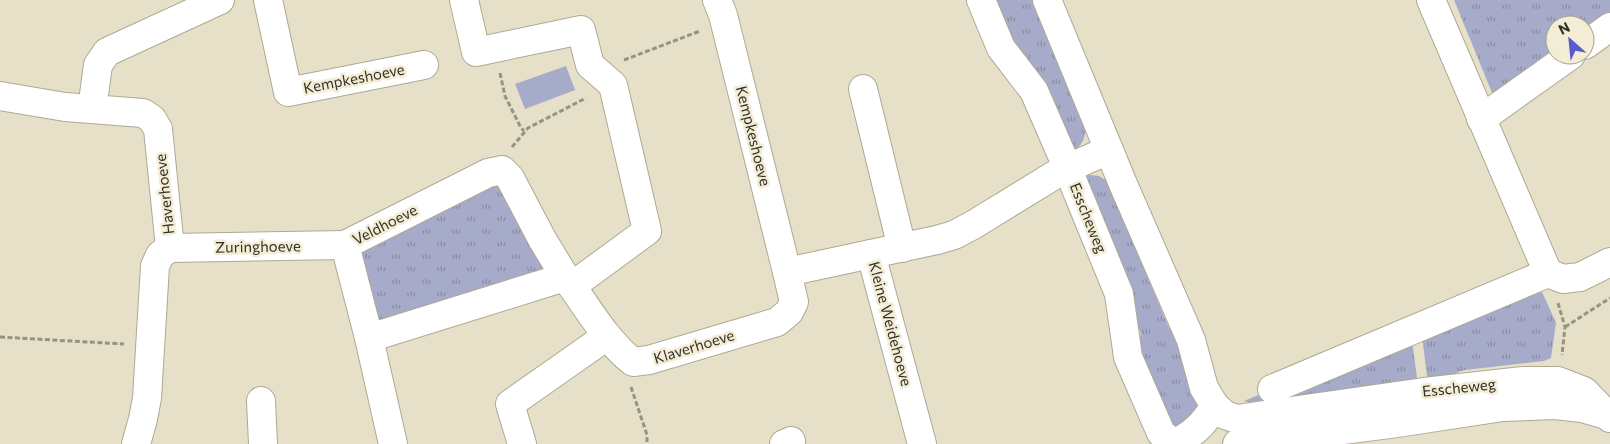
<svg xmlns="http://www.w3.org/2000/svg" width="1610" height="444" viewBox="0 0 1610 444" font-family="Commissioner,sans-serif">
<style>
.grass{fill:url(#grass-tufts)}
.pitch{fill:#a6abca}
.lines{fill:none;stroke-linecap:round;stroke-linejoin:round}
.minor-casing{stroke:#aea993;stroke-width:30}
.path{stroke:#979382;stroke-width:3;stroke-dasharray:5 2.5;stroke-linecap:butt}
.minor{stroke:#fff;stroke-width:28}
.labels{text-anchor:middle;stroke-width:5;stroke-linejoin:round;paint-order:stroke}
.street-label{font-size:15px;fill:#333128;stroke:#f3edd6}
</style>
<defs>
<pattern id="grass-tufts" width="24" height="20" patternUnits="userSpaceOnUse" patternTransform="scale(1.25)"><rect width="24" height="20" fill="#a6abca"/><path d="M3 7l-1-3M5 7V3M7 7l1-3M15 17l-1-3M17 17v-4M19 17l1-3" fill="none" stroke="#888ca4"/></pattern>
</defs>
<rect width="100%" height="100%" fill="#e6e0c9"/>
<!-- grass -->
<g class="grass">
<path d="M 995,0 L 1035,0 L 1086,128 C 1085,138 1082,146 1073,151 L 1063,148 L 1026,55 L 1005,46 Z"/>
<polygon points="1454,0 1610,0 1610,17 1585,35 1585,25 1555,25 1555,55 1495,100"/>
<polygon points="1090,175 1099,176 1112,184 1131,238 1169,328 1179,333 1201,402 1200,414 1178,429 1169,426 1133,355 1141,334 1079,184 1082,176"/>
<polygon points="498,184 553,275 375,329 360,255 362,249 486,185"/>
<polygon points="1539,289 1543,294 1556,323 1551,358 1544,361 1465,370 1458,372 1443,381 1428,384 1422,336"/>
<polygon points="1412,340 1418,385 1258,405 1244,401 1268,391"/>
</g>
<!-- pitch -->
<polygon class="pitch" points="566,66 575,90 525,109 515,84"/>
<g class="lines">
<defs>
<g id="minor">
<polyline points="268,0 288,92 424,65"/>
<polyline points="464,0 476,52 581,30 590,65 613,85 647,231 572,286"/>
<polyline points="717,0 723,15 787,272"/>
<polyline points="981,0 1001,48 1034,91 1067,167 1119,294 1128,357 1161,433 1174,444"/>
<polyline points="1047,0 1123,184 1191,340 1204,388 1215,406 1225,415 1237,419 1424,392 1523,381 1558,381 1584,391 1610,418"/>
<polyline points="1431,0 1548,273"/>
<polyline points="1585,45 1610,27"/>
<polyline points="863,89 902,248"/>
<polyline points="0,96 65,107 143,113 152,119 158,129 170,248 160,255 155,266 147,398 143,419 136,444"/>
<polyline points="92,109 98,65 107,52 220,0"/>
<polyline points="1481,119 1571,55"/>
<polyline points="170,248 345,245"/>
<polyline points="1548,273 1563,279 1580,277 1610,262"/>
<path d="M 565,277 L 542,239 L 510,178 L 502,170 L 488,173 L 345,245 L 369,338 L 565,277 C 587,306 605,340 633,362 L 649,360 L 777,322 L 789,312 L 794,302 L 787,272 L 871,254"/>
<polyline points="369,338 393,444"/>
<polyline points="1272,389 1548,273"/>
<polyline points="261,401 263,444"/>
<polyline points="522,444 510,404 607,336"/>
<polyline points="784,444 791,441"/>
<polyline points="922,444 871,254 937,240 954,235 973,225 1061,171 1109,150"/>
<path d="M 1175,444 C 1195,432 1202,426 1215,406"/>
<polyline points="1237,444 1397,423 1503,407 1555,405 1582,408 1607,415"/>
</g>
</defs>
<!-- minor casing -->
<use href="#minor" class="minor-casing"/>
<!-- path -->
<g class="path">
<polyline points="624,60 700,31"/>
<polyline points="500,73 505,96 521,128 524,131"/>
<polyline points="512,147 528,128 586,98"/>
<polyline points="1558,303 1565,327 1562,355"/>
<polyline points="1565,327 1610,298"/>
<polyline points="0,337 124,344"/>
<polyline points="631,387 647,435 647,444"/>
</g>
<!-- minor -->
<use href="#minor" class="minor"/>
</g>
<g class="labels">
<!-- street labels -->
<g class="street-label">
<text transform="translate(354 79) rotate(-11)" y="5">Kempkeshoeve</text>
<text transform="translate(753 136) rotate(76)" y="5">Kempkeshoeve</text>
<text transform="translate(165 194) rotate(-96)" y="5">Haverhoeve</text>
<text transform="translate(1088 218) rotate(68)" y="5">Esscheweg</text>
<text transform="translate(385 225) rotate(-27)" y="5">Veldhoeve</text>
<text transform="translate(258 247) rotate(-1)" y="5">Zuringhoeve</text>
<text transform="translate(890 324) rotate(75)" y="5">Kleine Weidehoeve</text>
<text transform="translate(694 347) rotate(-17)" y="5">Klaverhoeve</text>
<text transform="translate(1459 388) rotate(-6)" y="5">Esscheweg</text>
</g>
</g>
<!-- north arrow -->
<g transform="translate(1570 40) rotate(333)"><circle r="24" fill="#f3edd6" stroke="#a6a290"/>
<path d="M0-4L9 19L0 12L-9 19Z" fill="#595ad1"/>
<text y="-8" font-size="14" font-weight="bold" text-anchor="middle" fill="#333128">N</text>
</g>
</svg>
